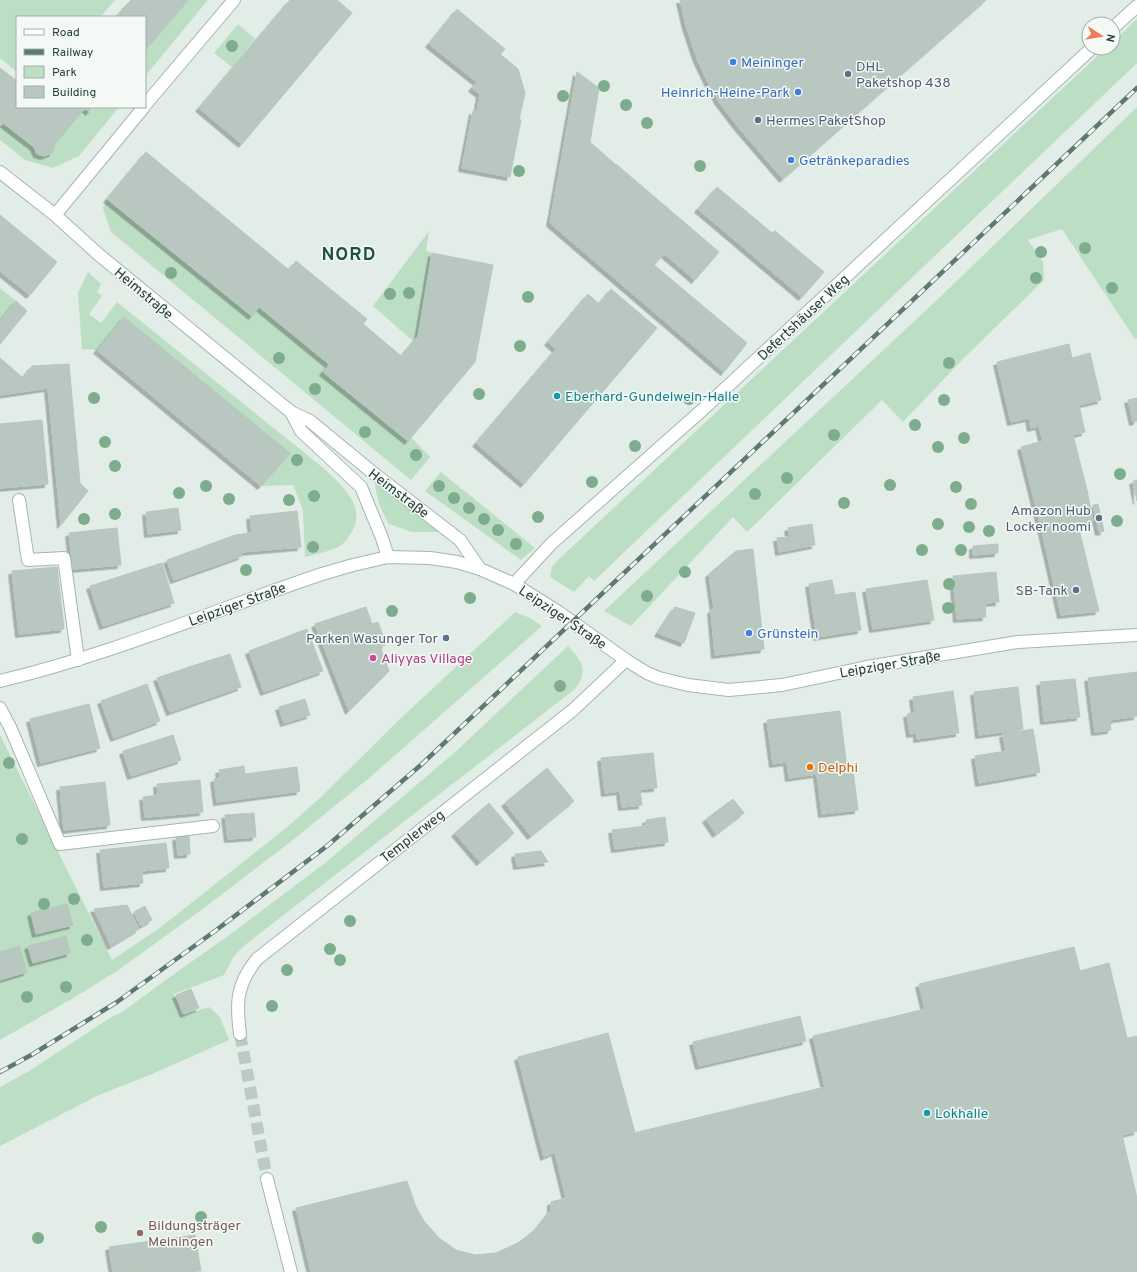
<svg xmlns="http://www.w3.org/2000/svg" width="1137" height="1272" viewBox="0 0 1137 1272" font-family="Overpass,sans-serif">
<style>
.green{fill:#bcdec4}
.building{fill:#b8c8c1;stroke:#b6c7bf;filter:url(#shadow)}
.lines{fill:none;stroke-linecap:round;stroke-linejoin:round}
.street-tunnel{stroke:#bdcac4;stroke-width:12;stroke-dasharray:12 6;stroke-linecap:butt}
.lane-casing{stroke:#a6b5af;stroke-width:14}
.street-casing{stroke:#a6b5af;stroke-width:14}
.secondary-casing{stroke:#a1b9b0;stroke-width:14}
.lane{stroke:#fff;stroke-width:12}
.street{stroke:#fff;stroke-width:12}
.secondary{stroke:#fff;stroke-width:12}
.rail-casing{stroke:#5d7a71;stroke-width:4.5}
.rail{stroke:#f4f9f6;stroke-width:3;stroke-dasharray:9;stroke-linecap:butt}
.tree{fill:#7eac8e}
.shop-dot{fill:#3f7fe0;stroke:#f4f9f6;stroke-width:1.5}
.service-dot{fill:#5c6f8a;stroke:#f4f9f6;stroke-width:1.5}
.culture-dot{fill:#0f9aa8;stroke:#f4f9f6;stroke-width:1.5}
.hotel-dot{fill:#d1479c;stroke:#f4f9f6;stroke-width:1.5}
.food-dot{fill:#e8710a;stroke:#f4f9f6;stroke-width:1.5}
.education-dot{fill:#8d6e63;stroke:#f4f9f6;stroke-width:1.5}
.labels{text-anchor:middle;stroke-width:3;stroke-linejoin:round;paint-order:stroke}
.shop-label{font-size:14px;fill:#366cbe;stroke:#f4f9f6;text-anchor:start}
.service-label{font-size:14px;fill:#4e5e75;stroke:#f4f9f6;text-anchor:end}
.street-label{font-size:14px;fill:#233f36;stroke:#f4f9f6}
.culture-label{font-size:14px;fill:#0d838f;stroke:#f4f9f6;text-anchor:start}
.hotel-label{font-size:14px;fill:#b23c85;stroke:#f4f9f6;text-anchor:start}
.food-label{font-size:14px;fill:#c56008;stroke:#f4f9f6;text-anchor:start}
.education-label{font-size:14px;fill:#785e54;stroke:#f4f9f6;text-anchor:start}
.district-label{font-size:18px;font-weight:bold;letter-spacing:1px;fill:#1e5142;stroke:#f4f9f6}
</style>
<defs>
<filter id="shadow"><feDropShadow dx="-3.5" dy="3.5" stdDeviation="0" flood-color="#0004"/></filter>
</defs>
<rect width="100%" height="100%" fill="#e3ede8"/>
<!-- green -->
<g class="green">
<polygon points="0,0 115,0 100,17 17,17 17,72 0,58"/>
<polygon points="188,0 208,0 145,76 145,52"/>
<polygon points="1137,19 1137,63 594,581 589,576 574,592 550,577 552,567 558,560 1106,48 1113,48 1113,42"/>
<polygon points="238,24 255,39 232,67 214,53"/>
<path d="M 95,107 L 119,107 L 79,156 L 53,168 L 25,160 L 0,140 L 0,125 L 1,126 L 3,123 L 34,147 L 37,154 C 45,158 55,156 54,145 L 85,108 L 90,112 Z"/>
<polygon points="1137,107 1137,338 1135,339 1062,229 1028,240 1043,262 1044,280 964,358 903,422 882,400 747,532 733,517 631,626 604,611 937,300"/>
<polygon points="107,199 251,316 259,307 330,365 324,373 407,440 411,437 430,457 411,480 111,232 103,208"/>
<polygon points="429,231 426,251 432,253 418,336 413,341 373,306"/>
<path d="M 88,272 L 101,284 L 97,292 L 102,296 L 89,314 L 101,323 L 117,302 L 316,462 C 335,479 370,505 351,533 C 347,539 344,544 338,547 C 328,552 316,554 305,557 L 303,510 L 293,485 L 261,486 L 290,453 L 124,317 L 97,350 L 82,349 L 78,293 Z"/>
<polygon points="0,288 16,301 0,321"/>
<polygon points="441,472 535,548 521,560 425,491"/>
<path d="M 375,483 L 440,532 L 412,532 L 389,524 C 380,509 377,500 375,483 Z"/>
<polygon points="515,612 530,618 542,626 368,779 289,843 200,911 117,971 75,997 0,1040 0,735 112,960 161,927 286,828 321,797 402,717"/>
<path d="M 568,646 C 582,662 589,670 575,689 L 245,945 L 234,956 L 224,975 L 174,994 L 182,1015 L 209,1007 L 220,1017 L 229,1040 L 152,1074 L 99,1095 L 0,1146 L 0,1087 L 29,1071 L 110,1018 L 125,1010 L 167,979 L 228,936 L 325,863 L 454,753 Z"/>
</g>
<!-- building -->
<g class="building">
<polygon points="131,0 188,0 145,51 145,17 116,17"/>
<polygon points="290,0 337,0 352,13 242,144 199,108"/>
<polygon points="680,0 986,0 783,179 739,128 719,102 708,82 697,59 686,26"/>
<polygon points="457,9 505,49 477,82 429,44"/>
<polygon points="501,55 518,69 525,93 519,120 477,112 480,94 472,88"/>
<polygon points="0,68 17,81 17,106 1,126"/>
<polygon points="577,72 599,88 590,142 577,200 747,343 724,372 550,223"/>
<polygon points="17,106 84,107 85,108 54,145 54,150 52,153 44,156 37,154 34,147 3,123"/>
<polygon points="84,107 93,107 89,112"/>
<polygon points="473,111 521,120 510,177 462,168"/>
<polygon points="590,142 616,165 592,192 664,254 654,265 577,200"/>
<polygon points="146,152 289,270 252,316 107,199"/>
<polygon points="616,164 719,252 695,280 592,192"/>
<polygon points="717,187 772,233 775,231 824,272 802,297 698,209"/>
<polygon points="0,215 57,262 30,295 0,271"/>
<polygon points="432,253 493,265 475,362 408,441 323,372 363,324 401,356 418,336"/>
<polygon points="296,261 367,319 330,365 259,307"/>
<polygon points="611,289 657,328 524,484 476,443 556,349 548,342 588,294 599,304"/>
<polygon points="16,301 27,311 0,344 0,321"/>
<polygon points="124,317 290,453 261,486 97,350"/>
<polygon points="1069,344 1072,358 1090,353 1101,400 1079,405 1085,432 1073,435 1087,490 1035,503 1021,447 1043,441 1039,426 1031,428 1029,418 1011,422 997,362"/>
<polygon points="0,358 23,378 32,366 69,364 80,483 88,491 61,525 48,388 0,395"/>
<polygon points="1137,398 1137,421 1133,422 1128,400"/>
<polygon points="42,420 48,484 0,488 0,424"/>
<polygon points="1137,480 1137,501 1133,481"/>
<polygon points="1087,490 1093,521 1042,531 1035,503"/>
<polygon points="1098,504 1104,531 1099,532 1093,505"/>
<polygon points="178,508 181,530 148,534 146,512"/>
<polygon points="297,511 301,547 254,551 250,516"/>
<polygon points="812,524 815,545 779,552 777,538 790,537 788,528"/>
<polygon points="1078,525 1099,611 1061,615 1042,531"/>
<polygon points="117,528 121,565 73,569 69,533"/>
<polygon points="252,533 254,551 241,552 235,535"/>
<polygon points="235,535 242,556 174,580 167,560"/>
<polygon points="998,544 998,553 973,555 973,546"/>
<polygon points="753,549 764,649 715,655 711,610 714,609 709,574 736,551"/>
<polygon points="162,563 174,603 103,626 90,586"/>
<polygon points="57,567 64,629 19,634 12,571"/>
<polygon points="996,572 999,602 985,603 986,617 957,619 953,576"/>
<polygon points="832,580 835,595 855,592 861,630 817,637 809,584"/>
<polygon points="927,580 934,620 873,629 866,589"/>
<polygon points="366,607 372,624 378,622 386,645 380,646 389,671 349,711 315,624"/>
<polygon points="675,607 695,613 684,643 658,633"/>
<polygon points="307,629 323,671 264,692 249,651"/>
<polygon points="230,654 241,687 204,700 192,666"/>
<polygon points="192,666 204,700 170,712 157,678"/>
<polygon points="1137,672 1137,716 1110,720 1111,730 1095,732 1088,678"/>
<polygon points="1075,679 1080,717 1044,721 1040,682"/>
<polygon points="147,684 160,721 114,738 101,701"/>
<polygon points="1018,687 1023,729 979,735 974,692"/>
<polygon points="953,691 959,733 917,739 917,733 910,734 907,714 915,713 913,697"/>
<polygon points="305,699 310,715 284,723 279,707"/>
<polygon points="89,704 100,748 41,763 30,719"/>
<polygon points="840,711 847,770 853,770 858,810 822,814 817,774 789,778 787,762 773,764 767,720"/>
<polygon points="1033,729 1040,772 979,783 975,756 1006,751 1003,734"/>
<polygon points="173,735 181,760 131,776 123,751"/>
<polygon points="653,753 657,788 640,789 642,805 622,807 620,791 605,793 601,758"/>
<polygon points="244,766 245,774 297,767 300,791 217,802 214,779 220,778 219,770"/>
<polygon points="547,768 574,801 531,836 505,803"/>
<polygon points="200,780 203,812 160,816 157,784"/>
<polygon points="105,782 110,825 64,830 60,787"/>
<polygon points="158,795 160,816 145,817 143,797"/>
<polygon points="733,799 744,813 716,834 706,819"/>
<polygon points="489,803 514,833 480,862 455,833"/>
<polygon points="254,813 256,837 228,839 225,815"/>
<polygon points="665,817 668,842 615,849 612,830 646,826 646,820"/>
<polygon points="189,836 190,854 178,855 176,837"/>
<polygon points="166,843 169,868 142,871 139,846"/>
<polygon points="139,846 143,883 104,887 100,850"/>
<polygon points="541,851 548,862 517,866 515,854"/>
<polygon points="67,904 73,925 36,934 31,913"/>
<polygon points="127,905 139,929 111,946 94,909"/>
<polygon points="145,906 152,920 141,926 134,912"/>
<polygon points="66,936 70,953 33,963 28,946"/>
<polygon points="19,946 27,972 0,980 0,952"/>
<polygon points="1074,947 1080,971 1109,963 1127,1038 1137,1036 1137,1131 1122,1135 1137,1198 1137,1272 584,1272 555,1152 825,1087 813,1036 925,1009 919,984"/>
<polygon points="191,989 199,1008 184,1014 176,995"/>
<polygon points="800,1016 806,1041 699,1066 693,1042"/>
<polygon points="608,1033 635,1133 555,1152 544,1157 518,1057"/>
<polygon points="407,1181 416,1207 424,1221 439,1238 456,1250 475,1255 496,1253 518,1243 536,1229 551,1210 551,1202 566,1198 584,1272 385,1272 365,1191"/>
<polygon points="365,1191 385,1272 311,1272 296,1208"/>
<polygon points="195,1235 201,1271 113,1272 109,1247"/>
</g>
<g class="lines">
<!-- street-tunnel -->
<polyline class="street-tunnel" points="240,1034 267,1179"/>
<defs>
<g id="lane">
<polyline points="19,500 28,560 64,558 78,660"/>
<polyline points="0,708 10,727 60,844 213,826"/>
</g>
<g id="street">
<polyline points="1113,28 1137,6"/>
<polyline points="145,105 234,0"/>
<polyline points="0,172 55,215 98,254 291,412 310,421 372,472 460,540 480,569"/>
<polyline points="55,215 144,107"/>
<polyline points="291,412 301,431 361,487 382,538 388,557"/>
<polyline points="514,584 552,543 701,411 1092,48"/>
<path d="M 240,1034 C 236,1003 236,985 257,959 L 573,710 L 626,660"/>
<polyline points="267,1179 291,1272"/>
</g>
<path id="secondary" d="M 0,681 C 110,655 215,610 322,574 L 353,565 L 388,557 L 430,558 L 457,562 L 480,569 L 514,584 L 557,611 L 626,660 L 647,673 L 659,678 L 688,685 L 729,690 L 782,685 L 867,667 L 1018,642 L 1137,635"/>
</defs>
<!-- lane casing -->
<use href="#lane" class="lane-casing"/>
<!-- street casing -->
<use href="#street" class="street-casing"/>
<!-- secondary casing -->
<use href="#secondary" class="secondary-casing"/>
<!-- lane -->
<use href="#lane" class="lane"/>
<!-- street -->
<use href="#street" class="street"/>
<!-- secondary -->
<use href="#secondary" class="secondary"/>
<defs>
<polyline id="rail" points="0,1072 33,1054 117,1002 215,931 327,846 422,764 1137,88"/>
</defs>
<!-- rail casing -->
<use href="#rail" class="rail-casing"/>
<!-- rail -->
<use href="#rail" class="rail"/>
</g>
<!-- trees -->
<g class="tree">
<circle cx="232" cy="46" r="6"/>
<circle cx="604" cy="86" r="6"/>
<circle cx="563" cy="96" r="6"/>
<circle cx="626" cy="105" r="6"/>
<circle cx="647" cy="123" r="6"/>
<circle cx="700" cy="166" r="6"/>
<circle cx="519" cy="171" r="6"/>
<circle cx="1085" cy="248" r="6"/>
<circle cx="1041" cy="252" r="6"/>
<circle cx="171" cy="273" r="6"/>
<circle cx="1036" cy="278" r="6"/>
<circle cx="1112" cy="288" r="6"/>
<circle cx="409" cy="293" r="6"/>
<circle cx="390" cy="294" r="6"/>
<circle cx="528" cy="297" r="6"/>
<circle cx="520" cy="346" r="6"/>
<circle cx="279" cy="358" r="6"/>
<circle cx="949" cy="363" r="6"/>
<circle cx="315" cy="389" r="6"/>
<circle cx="479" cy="394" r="6"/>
<circle cx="94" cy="398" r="6"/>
<circle cx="689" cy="399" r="6"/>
<circle cx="944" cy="400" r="6"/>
<circle cx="915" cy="425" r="6"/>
<circle cx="365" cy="432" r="6"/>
<circle cx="834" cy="435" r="6"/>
<circle cx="964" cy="438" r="6"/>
<circle cx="105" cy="442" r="6"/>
<circle cx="635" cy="446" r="6"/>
<circle cx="938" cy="447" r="6"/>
<circle cx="416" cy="455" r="6"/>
<circle cx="297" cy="460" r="6"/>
<circle cx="115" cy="466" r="6"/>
<circle cx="1120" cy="474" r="6"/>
<circle cx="787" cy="478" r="6"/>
<circle cx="592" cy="482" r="6"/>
<circle cx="890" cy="485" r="6"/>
<circle cx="206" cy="486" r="6"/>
<circle cx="439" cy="486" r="6"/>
<circle cx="956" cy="487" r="6"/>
<circle cx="179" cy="493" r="6"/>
<circle cx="755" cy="494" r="6"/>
<circle cx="314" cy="496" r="6"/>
<circle cx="454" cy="498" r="6"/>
<circle cx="229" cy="499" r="6"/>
<circle cx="289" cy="500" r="6"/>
<circle cx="844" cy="503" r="6"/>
<circle cx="971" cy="504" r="6"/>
<circle cx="469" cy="508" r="6"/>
<circle cx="115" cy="514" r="6"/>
<circle cx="538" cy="517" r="6"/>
<circle cx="84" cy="519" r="6"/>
<circle cx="484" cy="519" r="6"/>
<circle cx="1117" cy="521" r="6"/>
<circle cx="938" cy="524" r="6"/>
<circle cx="969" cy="527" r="6"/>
<circle cx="498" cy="530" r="6"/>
<circle cx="989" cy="531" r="6"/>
<circle cx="516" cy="544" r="6"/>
<circle cx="313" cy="547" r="6"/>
<circle cx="922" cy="550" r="6"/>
<circle cx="961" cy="550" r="6"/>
<circle cx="246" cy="570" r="6"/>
<circle cx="685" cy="572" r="6"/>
<circle cx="949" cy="584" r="6"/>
<circle cx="647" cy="596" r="6"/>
<circle cx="470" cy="598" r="6"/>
<circle cx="948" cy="608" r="6"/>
<circle cx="392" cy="611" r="6"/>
<circle cx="560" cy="686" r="6"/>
<circle cx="9" cy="763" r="6"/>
<circle cx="22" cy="839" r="6"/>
<circle cx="74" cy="899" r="6"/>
<circle cx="44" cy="904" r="6"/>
<circle cx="350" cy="921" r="6"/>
<circle cx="87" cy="940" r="6"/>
<circle cx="330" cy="949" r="6"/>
<circle cx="340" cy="960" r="6"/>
<circle cx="287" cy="970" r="6"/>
<circle cx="66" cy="987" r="6"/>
<circle cx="27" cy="997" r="6"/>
<circle cx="272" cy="1006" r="6"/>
<circle cx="201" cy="1217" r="6"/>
<circle cx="101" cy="1227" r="6"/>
<circle cx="38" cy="1238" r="6"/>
</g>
<!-- markers -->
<g class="shop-dot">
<circle cx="733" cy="62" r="4"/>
<circle cx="798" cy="92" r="4"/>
<circle cx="791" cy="160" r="4"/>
<circle cx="749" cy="633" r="4"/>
</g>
<g class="service-dot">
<circle cx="848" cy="74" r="4"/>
<circle cx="758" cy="120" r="4"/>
<circle cx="1099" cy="518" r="4"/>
<circle cx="1076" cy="590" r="4"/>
<circle cx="446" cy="638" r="4"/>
</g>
<g class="culture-dot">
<circle cx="557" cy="396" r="4"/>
<circle cx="927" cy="1113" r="4"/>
</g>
<circle class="hotel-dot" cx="373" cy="658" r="4"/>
<circle class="food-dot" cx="810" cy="767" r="4"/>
<circle class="education-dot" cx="140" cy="1233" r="4"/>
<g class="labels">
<!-- shop labels -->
<g class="shop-label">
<text x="741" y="67">Meininger</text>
<text x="790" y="97" text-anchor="end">Heinrich-Heine-Park</text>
<text x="799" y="165">Getränkeparadies</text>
<text x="757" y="638">Grünstein</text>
</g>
<!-- service labels -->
<g class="service-label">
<text x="856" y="71" text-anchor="start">DHL<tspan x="856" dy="16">Paketshop 438</tspan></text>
<text x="766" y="125" text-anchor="start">Hermes PaketShop</text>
<text x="1091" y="515">Amazon Hub<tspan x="1091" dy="16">Locker noomi</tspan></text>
<text x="1068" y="595">SB-Tank</text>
<text x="438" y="643">Parken Wasunger Tor</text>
</g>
<!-- street labels -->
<g class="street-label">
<text transform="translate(144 293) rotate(40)" y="5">Heimstraße</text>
<text transform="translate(803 317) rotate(-43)" y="5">Defertshäuser Weg</text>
<text transform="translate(399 493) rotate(37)" y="5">Heimstraße</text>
<text transform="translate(237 604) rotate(-20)" y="5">Leipziger Straße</text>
<text transform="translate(563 617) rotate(34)" y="5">Leipziger Straße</text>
<text transform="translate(890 664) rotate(-10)" y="5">Leipziger Straße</text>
<text transform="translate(412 836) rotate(-38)" y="5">Templerweg</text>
</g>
<!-- culture labels -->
<g class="culture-label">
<text x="565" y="401">Eberhard-Gundelwein-Halle</text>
<text x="935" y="1118">Lokhalle</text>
</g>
<!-- hotel labels -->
<g class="hotel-label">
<text x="381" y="663">Aliyyas Village</text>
</g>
<!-- food labels -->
<g class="food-label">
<text x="818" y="772">Delphi</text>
</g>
<!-- education labels -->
<g class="education-label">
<text x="148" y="1230">Bildungsträger<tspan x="148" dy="16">Meiningen</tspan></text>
</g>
<!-- district labels -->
<g class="district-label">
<text x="349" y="260">NORD</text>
</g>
</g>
<!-- legend -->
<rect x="16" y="16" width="130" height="92" fill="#f4f9f6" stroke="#a0afa9"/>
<rect x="24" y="29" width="20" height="6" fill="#ffffff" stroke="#a0afa9"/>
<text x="52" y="36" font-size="12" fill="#233f36">Road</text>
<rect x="24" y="49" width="20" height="6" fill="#5d7a71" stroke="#a0afa9"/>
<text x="52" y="56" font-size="12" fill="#233f36">Railway</text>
<rect x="24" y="66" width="20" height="12" fill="#bcdec4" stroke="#a0afa9"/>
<text x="52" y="76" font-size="12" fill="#233f36">Park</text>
<rect x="24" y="86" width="20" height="12" fill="#b8c8c1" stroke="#a0afa9"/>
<text x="52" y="96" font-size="12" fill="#233f36">Building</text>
<!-- north arrow -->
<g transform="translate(1101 36) rotate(102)"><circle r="19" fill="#f4f9f6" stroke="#a0afa9"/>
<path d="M0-3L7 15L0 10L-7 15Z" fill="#f3795b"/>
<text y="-6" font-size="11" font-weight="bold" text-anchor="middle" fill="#233f36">N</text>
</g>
</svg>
